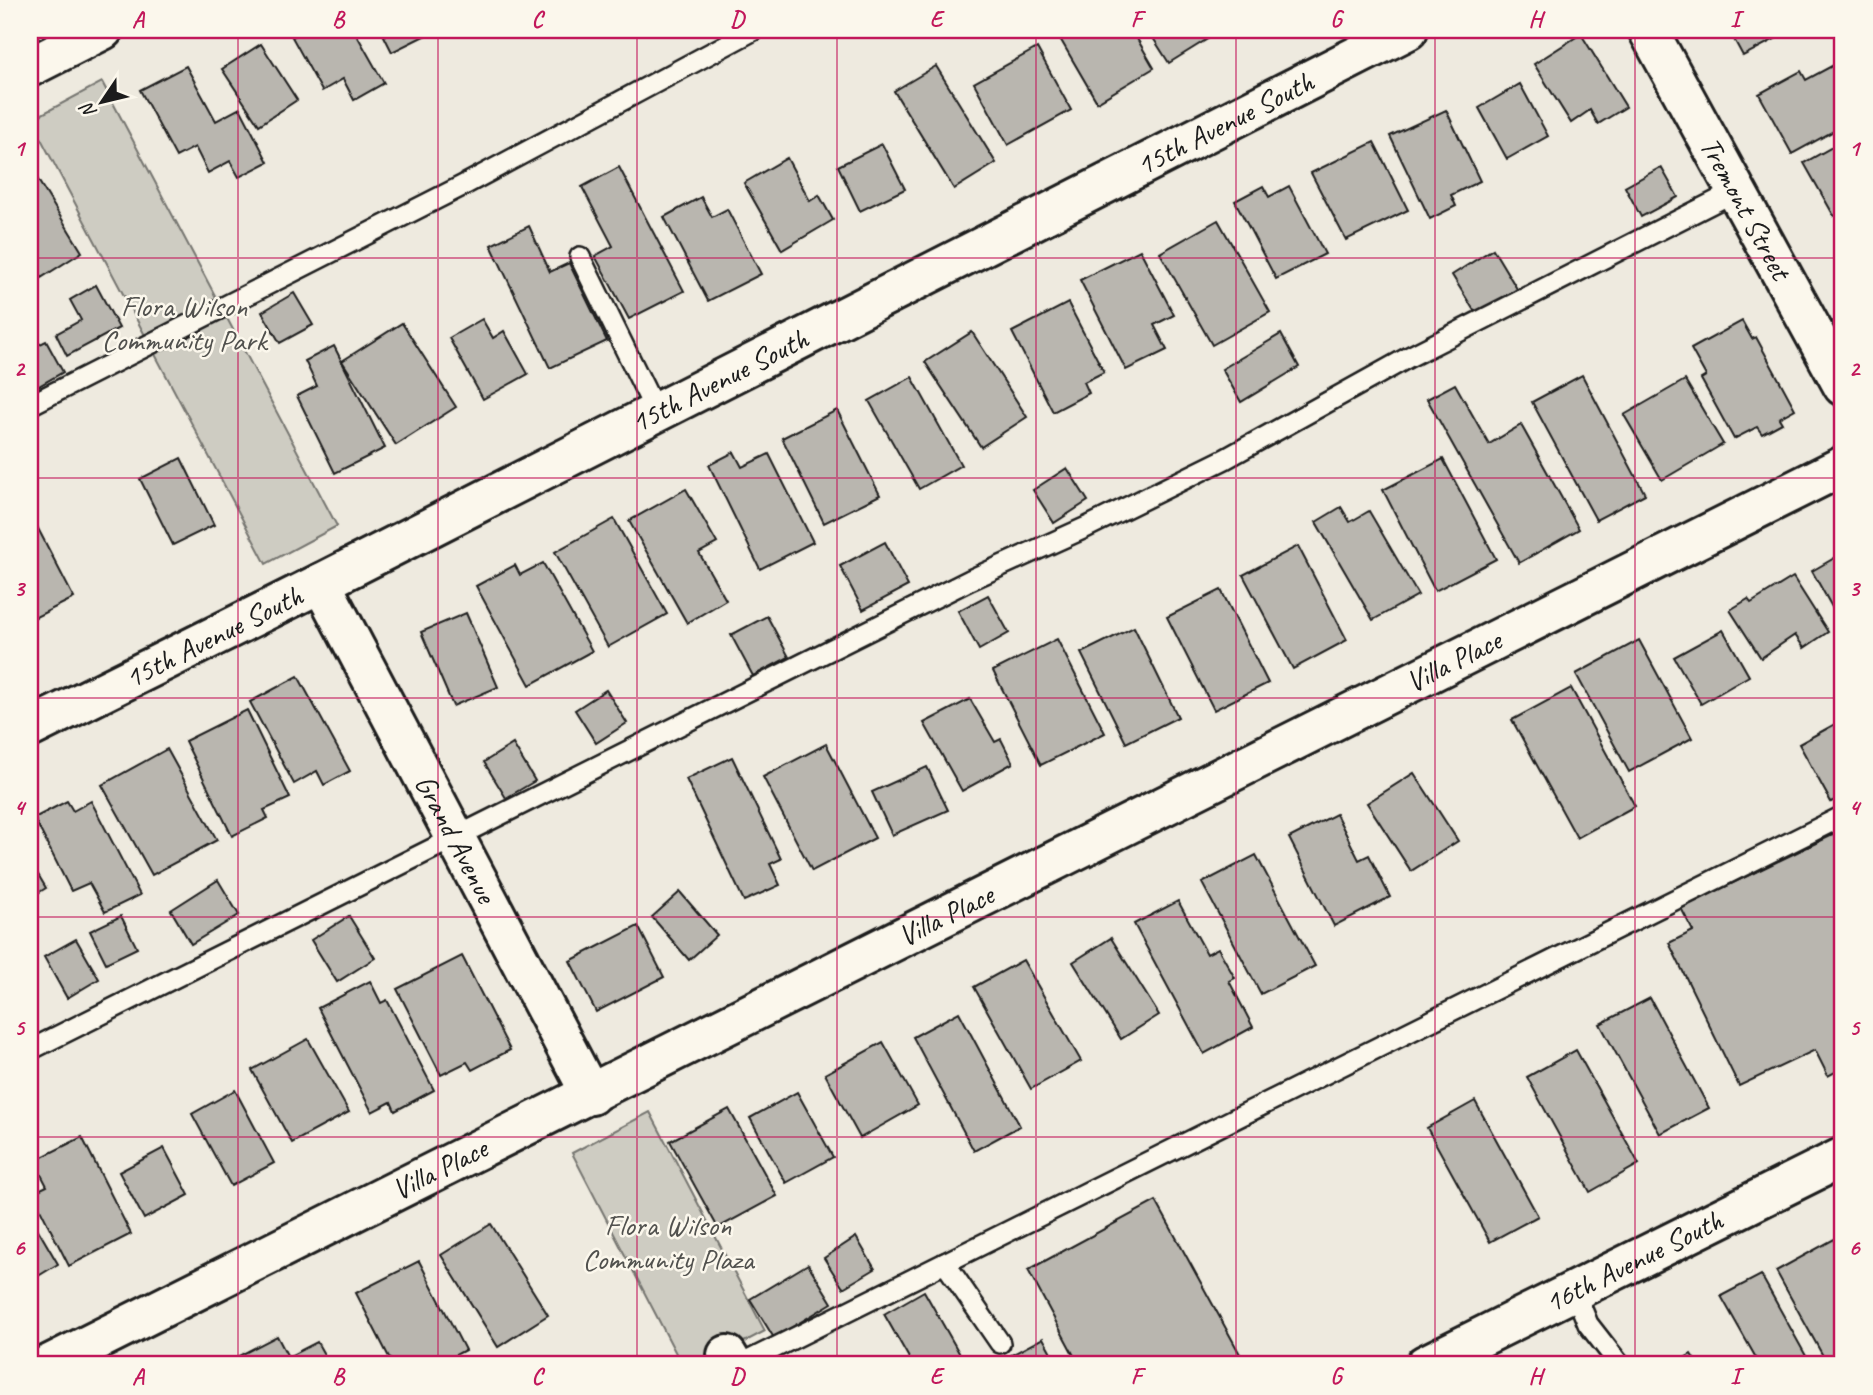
<svg xmlns="http://www.w3.org/2000/svg" width="1873" height="1395" viewBox="0 0 1873 1395" font-family="Caveat,sans-serif">
<style>
.green{fill:#ceccc2;stroke:#75746f;stroke-width:2}
.building{fill:#b9b6af;stroke:#1c1c1c;stroke-width:2}
.lines{fill:none;stroke-linecap:round;stroke-linejoin:round}
.service-casing{stroke:#1c1c1c;stroke-width:24}
.minor-casing{stroke:#1c1c1c;stroke-width:44}
.secondary-casing{stroke:#1c1c1c;stroke-width:44}
.service{stroke:#fbf7ec;stroke-width:19}
.minor{stroke:#fbf7ec;stroke-width:38}
.secondary{stroke:#fbf7ec;stroke-width:38}
.grid{fill:none;stroke:#c2185b;stroke-width:2;stroke-opacity:0.55}
.labels{text-anchor:middle;stroke-width:5;stroke-linejoin:round;paint-order:stroke}
.street-label{font-size:30px;fill:#1c1c1c;stroke:#fbf7ec}
.park-label{font-size:30px;fill:#51514e;stroke:#fbf7ec}
.neatline{fill:none;stroke:#c2185b;stroke-width:2.5}
.grid-label{font-size:23px;text-anchor:middle;font-weight:bold;fill:#c2185b}
</style>
<rect width="100%" height="100%" fill="#eeeadf"/>
<filter id="ink" filterUnits="userSpaceOnUse"><feTurbulence type="fractalNoise" baseFrequency=".0143" numOctaves="2"/><feDisplacementMap in="SourceGraphic" scale="14" xChannelSelector="R" yChannelSelector="G"/><feConvolveMatrix kernelMatrix="1 2 1 2 8 2 1 2 1" color-interpolation-filters="sRGB"/></filter>
<g filter="url(#ink)">
<!-- green -->
<g class="green">
<polygon points="102,82 337,526 266,564 31,120"/>
<polygon points="650,1112 765,1331 700,1365 682,1365 572,1153"/>
</g>
<!-- building -->
<g class="building">
<polygon points="305,30 354,30 384,83 354,100 343,79 322,91 292,37"/>
<polygon points="381,30 436,30 392,52"/>
<polygon points="1055,30 1132,30 1154,68 1097,102"/>
<polygon points="1148,30 1222,30 1169,63"/>
<polygon points="1729,30 1792,30 1743,56"/>
<polygon points="1581,34 1626,107 1598,124 1590,110 1571,123 1534,64"/>
<polygon points="261,44 297,100 259,125 222,69"/>
<polygon points="1037,48 1071,110 1008,145 974,83"/>
<polygon points="1843,60 1843,126 1792,154 1759,94 1801,71 1806,80"/>
<polygon points="186,66 216,121 240,108 268,162 239,177 230,161 208,173 195,147 176,157 140,90"/>
<polygon points="936,66 996,163 954,189 894,91"/>
<polygon points="1520,84 1548,136 1507,159 1479,108"/>
<polygon points="1446,110 1480,181 1451,195 1456,206 1430,219 1390,136"/>
<polygon points="1843,141 1843,210 1834,216 1804,163"/>
<polygon points="1374,142 1408,210 1346,240 1311,173"/>
<polygon points="882,144 905,189 860,211 838,166"/>
<polygon points="787,158 810,201 819,195 833,220 782,250 744,183"/>
<polygon points="30,167 82,252 33,283 30,278"/>
<polygon points="619,167 684,291 629,319 595,256 613,246 582,187"/>
<polygon points="1661,167 1678,197 1641,217 1625,187"/>
<polygon points="1263,186 1269,197 1289,186 1325,254 1276,279 1235,201"/>
<polygon points="701,197 712,217 727,209 761,274 708,301 664,217"/>
<polygon points="1218,220 1270,312 1212,345 1160,253"/>
<polygon points="529,226 550,272 569,263 607,341 550,368 491,245"/>
<polygon points="1493,249 1517,289 1476,314 1452,275"/>
<polygon points="1140,250 1174,315 1154,325 1167,350 1126,370 1080,280"/>
<polygon points="96,285 119,328 67,356 56,334 81,320 70,300"/>
<polygon points="294,293 313,325 280,343 262,312"/>
<polygon points="1068,303 1104,372 1084,382 1089,393 1053,412 1012,332"/>
<polygon points="482,319 493,338 504,331 528,374 483,399 449,338"/>
<polygon points="1742,321 1752,339 1756,337 1795,409 1779,418 1782,423 1762,434 1757,427 1734,439 1701,379 1706,376 1691,349"/>
<polygon points="402,323 456,407 396,445 342,361"/>
<polygon points="972,332 1027,417 981,447 925,362"/>
<polygon points="1281,334 1299,367 1241,402 1222,369"/>
<polygon points="46,341 63,372 30,391 30,349"/>
<polygon points="334,346 385,448 335,473 297,396 317,386 305,361"/>
<polygon points="1582,375 1645,494 1596,520 1532,402"/>
<polygon points="912,377 961,465 919,489 869,401"/>
<polygon points="1685,380 1723,444 1662,480 1624,415"/>
<polygon points="1455,384 1489,444 1521,425 1579,529 1519,563 1427,399"/>
<polygon points="837,410 880,495 824,523 782,438"/>
<polygon points="734,452 742,467 769,454 813,542 760,569 709,465"/>
<polygon points="181,458 214,525 173,545 140,479"/>
<polygon points="1443,459 1496,559 1435,591 1383,490"/>
<polygon points="1067,468 1088,501 1054,523 1033,490"/>
<polygon points="686,489 717,543 699,553 726,600 687,623 629,521"/>
<polygon points="1341,507 1350,522 1369,511 1418,595 1373,620 1316,522"/>
<polygon points="31,515 74,598 30,620 30,516"/>
<polygon points="614,519 667,614 608,647 555,552"/>
<polygon points="885,542 908,586 863,610 840,566"/>
<polygon points="1298,546 1347,640 1293,669 1243,575"/>
<polygon points="1843,553 1843,627 1812,571"/>
<polygon points="543,563 592,651 530,685 476,586 515,565 520,575"/>
<polygon points="1793,577 1828,632 1804,648 1795,635 1761,658 1730,610 1748,599 1751,603"/>
<polygon points="1221,590 1268,683 1214,710 1167,617"/>
<polygon points="988,595 1009,633 979,650 958,611"/>
<polygon points="466,613 498,687 453,706 421,632"/>
<polygon points="767,616 789,657 753,676 731,635"/>
<polygon points="1134,627 1178,717 1126,743 1081,653"/>
<polygon points="1723,630 1749,676 1701,704 1674,657"/>
<polygon points="1057,639 1105,733 1041,765 993,671"/>
<polygon points="1639,640 1692,738 1629,772 1576,674"/>
<polygon points="298,676 350,771 324,785 317,771 294,784 250,702"/>
<polygon points="1571,688 1635,806 1577,838 1512,720"/>
<polygon points="606,690 627,723 596,743 575,710"/>
<polygon points="970,699 995,742 1001,739 1013,763 962,791 924,723"/>
<polygon points="247,710 290,798 264,810 268,818 232,836 185,741"/>
<polygon points="1837,723 1843,735 1843,795 1831,802 1799,744"/>
<polygon points="513,744 535,781 506,798 484,762"/>
<polygon points="826,744 875,838 812,871 763,777"/>
<polygon points="167,749 217,840 152,875 102,785"/>
<polygon points="732,757 781,859 770,864 780,885 744,901 686,779"/>
<polygon points="927,767 948,810 892,835 872,792"/>
<polygon points="1414,773 1458,841 1411,871 1367,803"/>
<polygon points="67,801 73,811 91,801 140,895 105,912 89,883 71,891 34,818"/>
<polygon points="1336,814 1359,860 1369,855 1390,897 1334,926 1289,838"/>
<polygon points="1843,830 1843,1068 1828,1076 1815,1050 1739,1086 1669,943 1693,931 1681,908"/>
<polygon points="1256,855 1315,966 1261,994 1202,883"/>
<polygon points="30,861 46,888 30,898"/>
<polygon points="218,880 239,915 191,944 171,910"/>
<polygon points="680,892 717,935 689,960 652,917"/>
<polygon points="1178,901 1207,954 1218,948 1235,978 1229,981 1253,1027 1204,1054 1134,924"/>
<polygon points="121,916 137,948 106,963 90,931"/>
<polygon points="349,916 375,958 337,982 311,940"/>
<polygon points="638,926 664,977 596,1012 570,961"/>
<polygon points="1111,938 1159,1015 1121,1039 1073,962"/>
<polygon points="76,939 99,979 67,998 44,957"/>
<polygon points="462,956 510,1050 472,1070 467,1062 441,1075 397,989"/>
<polygon points="1023,960 1081,1061 1031,1089 974,987"/>
<polygon points="370,981 381,1003 387,1000 434,1090 395,1111 391,1102 372,1112 318,1008"/>
<polygon points="1650,998 1709,1108 1660,1134 1600,1024"/>
<polygon points="959,1012 1020,1126 974,1151 913,1037"/>
<polygon points="308,1039 349,1112 292,1143 252,1070"/>
<polygon points="883,1042 918,1105 860,1138 825,1074"/>
<polygon points="1576,1050 1639,1164 1590,1192 1527,1077"/>
<polygon points="235,1090 274,1163 231,1186 192,1114"/>
<polygon points="797,1092 833,1157 786,1183 750,1118"/>
<polygon points="1475,1101 1538,1216 1490,1242 1427,1128"/>
<polygon points="729,1109 777,1196 718,1228 670,1141"/>
<polygon points="82,1137 131,1234 69,1266 32,1193 47,1186 34,1161"/>
<polygon points="164,1148 189,1195 144,1219 119,1172"/>
<polygon points="1156,1201 1246,1365 1079,1365 1028,1270"/>
<polygon points="30,1216 58,1264 30,1281"/>
<polygon points="491,1224 548,1315 498,1347 441,1255"/>
<polygon points="856,1237 875,1269 843,1288 824,1258"/>
<polygon points="1836,1238 1843,1251 1843,1365 1828,1365 1776,1271"/>
<polygon points="419,1261 465,1350 442,1362 444,1365 393,1365 356,1293"/>
<polygon points="808,1264 832,1303 774,1338 750,1299"/>
<polygon points="1761,1275 1811,1365 1760,1365 1721,1296"/>
<polygon points="924,1291 966,1365 913,1365 884,1314"/>
<polygon points="277,1336 288,1357 317,1342 330,1365 239,1365 235,1358"/>
<polygon points="1043,1338 1058,1365 993,1365"/>
<polygon points="1691,1354 1698,1365 1673,1365"/>
</g>
<g class="lines">
<defs>
<g id="service">
<polyline points="580,257 656,412"/>
<polyline points="30,405 462,186 754,30"/>
<polyline points="30,1050 970,580 1087,527 1225,459 1409,357 1736,191"/>
<polyline points="945,1263 1000,1343"/>
<polyline points="1575,1292 1588,1324 1620,1365"/>
<polyline points="740,1365 1843,816"/>
</g>
<g id="minor">
<path id="s1" d="M 1648,30 L 1843,386"/>
<polyline points="30,67 103,30"/>
<path id="s2" d="M 321,583 L 591,1095"/>
<path id="s3" d="M 30,728 L 321,583 L 1408,30"/>
<polyline points="727,1355 733,1365"/>
<path id="s4" d="M 48,1365 L 1843,466"/>
</g>
<g id="secondary">
<path id="s5" d="M 1425,1365 L 1843,1157"/>
</g>
</defs>
<!-- service casing -->
<use href="#service" class="service-casing"/>
<!-- minor casing -->
<use href="#minor" class="minor-casing"/>
<!-- secondary casing -->
<use href="#secondary" class="secondary-casing"/>
<!-- service -->
<use href="#service" class="service"/>
<!-- minor -->
<use href="#minor" class="minor"/>
<!-- secondary -->
<use href="#secondary" class="secondary"/>
</g>
</g>
<!-- grid -->
<path class="grid" d="M 238,30 L 238,1365M 438,30 L 438,1365M 637,30 L 637,1365M 837,30 L 837,1365M 1036,30 L 1036,1365M 1236,30 L 1236,1365M 1435,30 L 1435,1365M 1635,30 L 1635,1365M 30,258 L 1843,258M 30,478 L 1843,478M 30,698 L 1843,698M 30,917 L 1843,917M 30,1137 L 1843,1137"/>
<g class="labels">
<!-- street labels -->
<g class="street-label">
<text dy="10" stroke="none"><textPath href="#s3" startOffset="1339">15th Avenue South</textPath></text>
<text dy="10" stroke="none"><textPath href="#s1" startOffset="203">Tremont Street</textPath></text>
<text dy="10" stroke="none"><textPath href="#s3" startOffset="772">15th Avenue South</textPath></text>
<text dy="10" stroke="none"><textPath href="#s3" startOffset="205">15th Avenue South</textPath></text>
<text dy="10" stroke="none"><textPath href="#s4" startOffset="1572">Villa Place</textPath></text>
<text dy="10" stroke="none"><textPath href="#s2" startOffset="289">Grand Avenue</textPath></text>
<text dy="10" stroke="none"><textPath href="#s4" startOffset="1004">Villa Place</textPath></text>
<text dy="10" stroke="none"><textPath href="#s4" startOffset="438">Villa Place</textPath></text>
<text dy="10" stroke="none"><textPath href="#s5" startOffset="233">16th Avenue South</textPath></text>
</g>
<!-- park labels -->
<g class="park-label">
<text x="184" y="316">Flora Wilson<tspan x="184" dy="34">Community Park</tspan></text>
<text x="668" y="1235">Flora Wilson<tspan x="668" dy="34">Community Plaza</tspan></text>
</g>
</g>
<!-- margin -->
<rect width="1873" height="1395" fill="none" stroke="#fbf7ec" stroke-width="77"/>
<!-- north arrow -->
<g transform="translate(102 102) rotate(235)" stroke="#fbf7ec" stroke-width="5" paint-order="stroke">
<path d="M0-5L12 26L0 18L-12 26Z" fill="#1c1c1c"/>
<text y="-10" font-size="19" font-weight="bold" text-anchor="middle" fill="#1c1c1c">N</text>
</g>
<rect x="38" y="38" width="1796" height="1318" class="neatline"/>
<g class="grid-label">
<text x="138" y="27">A</text>
<text x="338" y="27">B</text>
<text x="537" y="27">C</text>
<text x="737" y="27">D</text>
<text x="936" y="27">E</text>
<text x="1136" y="27">F</text>
<text x="1336" y="27">G</text>
<text x="1535" y="27">H</text>
<text x="1735" y="27">I</text>
<text x="19" y="156">1</text>
<text x="1854" y="156">1</text>
<text x="19" y="376">2</text>
<text x="1854" y="376">2</text>
<text x="19" y="596">3</text>
<text x="1854" y="596">3</text>
<text x="19" y="815">4</text>
<text x="1854" y="815">4</text>
<text x="19" y="1035">5</text>
<text x="1854" y="1035">5</text>
<text x="19" y="1255">6</text>
<text x="1854" y="1255">6</text>
<text x="138" y="1384">A</text>
<text x="338" y="1384">B</text>
<text x="537" y="1384">C</text>
<text x="737" y="1384">D</text>
<text x="936" y="1384">E</text>
<text x="1136" y="1384">F</text>
<text x="1336" y="1384">G</text>
<text x="1535" y="1384">H</text>
<text x="1735" y="1384">I</text>
</g>
</svg>
